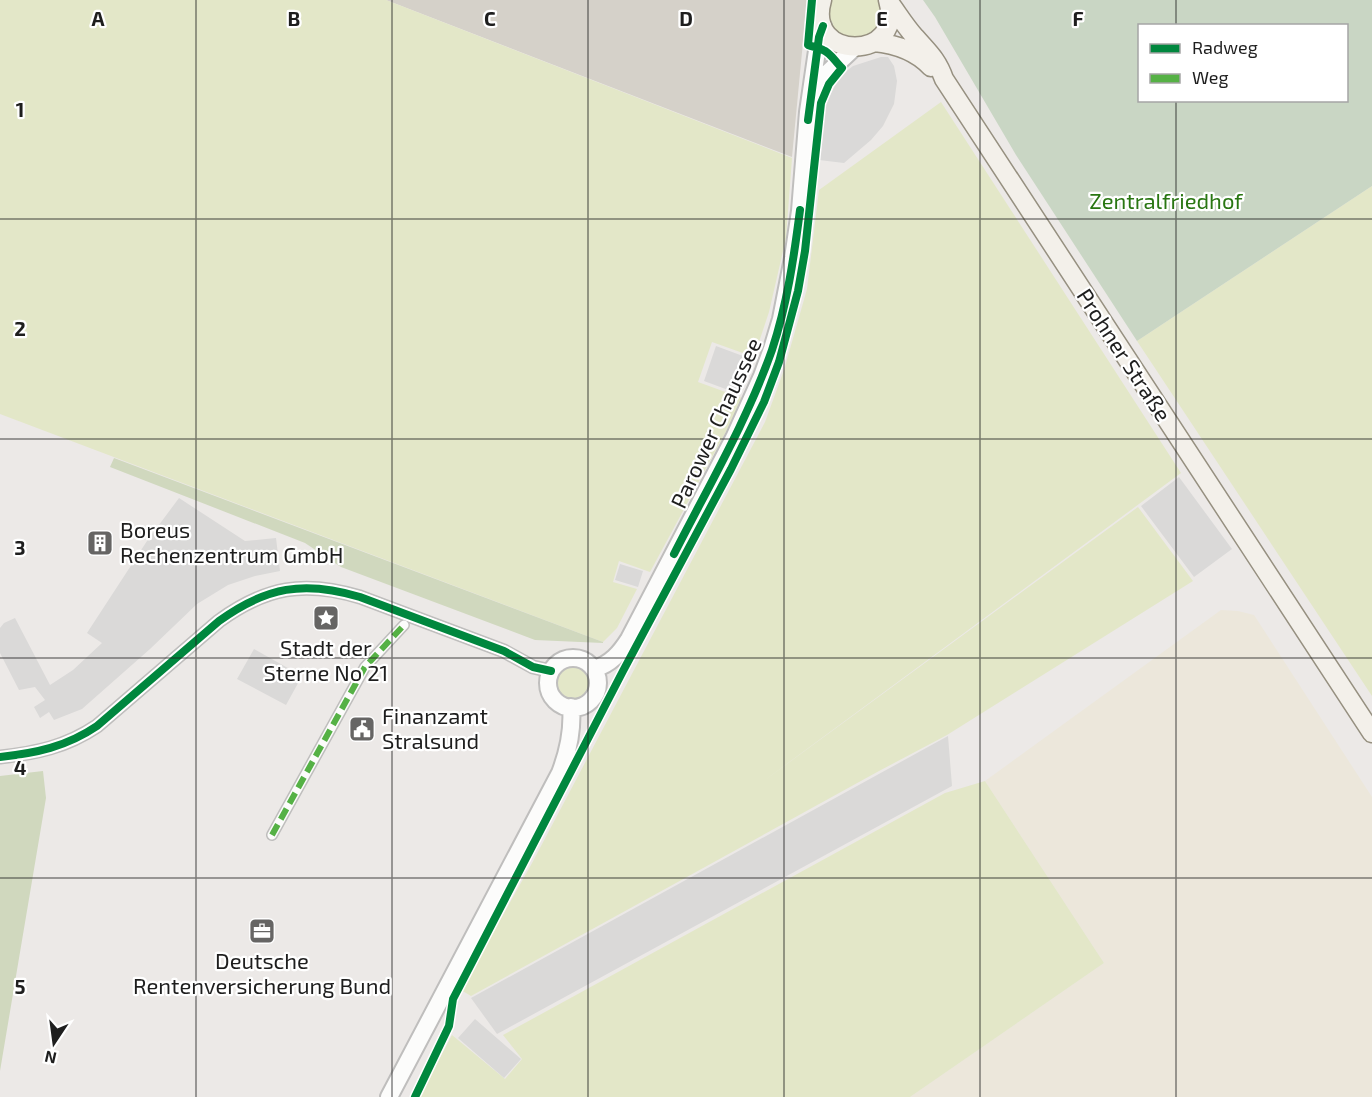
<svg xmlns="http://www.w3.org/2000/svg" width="1372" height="1097" viewBox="0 0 1372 1097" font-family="'Exo 2',sans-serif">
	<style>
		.religious { fill: #dad9d8 }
		.construction { fill: #d5d1c9 }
		.farmland { fill: #ece7db }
		.grass { fill: #e3e7c8 }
		.forest { fill: #d0d8be }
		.cemetery { fill: #c9d6c4; fill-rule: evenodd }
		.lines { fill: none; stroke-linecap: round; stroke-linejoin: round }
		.pedestrian-casing { stroke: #bfbebd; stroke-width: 12 }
		.minor-casing { stroke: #bfbebd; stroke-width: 15 }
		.tertiary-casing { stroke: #bfbebd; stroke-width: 20 }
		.secondary-casing { stroke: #969080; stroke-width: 21 }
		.pedestrian { stroke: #fcfcfb; stroke-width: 9 }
		.minor { stroke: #fcfcfb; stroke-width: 12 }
		.tertiary { stroke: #fcfcfb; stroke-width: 16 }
		.secondary { stroke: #f3f0ea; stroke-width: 18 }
		.quiet { stroke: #55b145; stroke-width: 6; stroke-dasharray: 12 6; stroke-linecap: butt }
		.cycleway-casing { stroke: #fff; stroke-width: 11 }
		.cycleway { stroke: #00873e; stroke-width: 8 }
		.grid { fill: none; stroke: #1e1e1e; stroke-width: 1.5; stroke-opacity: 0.55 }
		.labels { text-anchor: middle; stroke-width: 4.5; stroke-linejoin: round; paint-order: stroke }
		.park-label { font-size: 22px; fill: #297612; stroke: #fff }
		.street-label { font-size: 22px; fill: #1e1e1e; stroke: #fff }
		.poi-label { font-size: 22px; fill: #1e1e1e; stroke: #fff; text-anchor: start }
		.grid-label { font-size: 20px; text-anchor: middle; font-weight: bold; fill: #1e1e1e; stroke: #fff; stroke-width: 4.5; stroke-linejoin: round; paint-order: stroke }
	</style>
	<rect width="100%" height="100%" fill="#ece9e7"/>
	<!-- religious -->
	<path class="religious" d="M881,57h7l6,9 3,15 -3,23 -11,22 -12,14 -27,23 -25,-3 5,-54 13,-24 7,-9 9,-7z
		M716,346l35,13 -12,35 -35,-13z
		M1179,477l53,72 -38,28 -53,-71z
		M179,498l66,43 31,-3 4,33 -25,5 -27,9 -31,19 -47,45 -68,60 -28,11 -5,-8 -9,6 -6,-11 11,-7 -10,-13 -16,3 -19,-37v-25l4,-5 11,-5 35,67 23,-15 29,-27 -15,-10 60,-92z
		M620,564l23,7 -5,16 -23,-7z
		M254,649l48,27 -16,29 -49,-26z
		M948,736l4,50 -455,248 -26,-36z
		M475,1019l46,40 -17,19 -46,-40z"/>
	<!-- construction -->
	<path class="construction" d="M386,0h421l-15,157 -300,-116z"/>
	<!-- farmland -->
	<path class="farmland" d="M1221,610l17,1 16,4 118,182v300h-462l194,-134 -119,-182z"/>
	<!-- grass -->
	<path class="grass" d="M0,0h386l406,158 -6,80 -17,74 -15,45 -42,-15 -14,40 44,16 -6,15 -86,159 -31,-11 -6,21 24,7 -20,39 -14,14 -603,-228z
		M830,0h50c1,4 2,10 2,14 -1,26 -42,32 -52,9 -2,-6 0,-16 0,-23z
		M941,102l240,371 -431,318 388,-284 55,74 -246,154 -68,36 -408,225 -10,-6 70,-125 234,-443 19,-52 23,-81 12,-99z
		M1372,186v510l-235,-355z
		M557 683a16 16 0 1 1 32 0a16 16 0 1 1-32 0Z
		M985,781l119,182 -194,134h-491l33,-62 53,44 17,-20 -19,-24 442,-242z"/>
	<!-- forest -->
	<path class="forest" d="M114,458l489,184v1l-68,-3 -194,-73 -36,-24 -195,-76z
		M43,771l3,27 -46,273v-295z"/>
	<!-- cemetery -->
	<path class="cemetery" d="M923,0h449v186l-235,155 -121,-186 -81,-138zM1140,26h206v74h-206z"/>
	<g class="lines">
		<defs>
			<path id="pedestrian" d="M272,835l93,-168 39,-42"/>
			<path id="minor" d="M0,757c36,-4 66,-10 97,-31l122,-105c47,-34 85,-41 141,-24l144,54 29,16 18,4"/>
			<path id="tertiary" d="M814,90l9,-13 32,-30
				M548 683a25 25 0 1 1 50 0a25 25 0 1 1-50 0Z
				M594,669c17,-5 26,-16 35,-30l105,-201 28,-62 10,-27 9,-30 12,-61 7,-47 8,-99 11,-75 4,-11
				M389,1097l171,-324c8,-21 13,-43 11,-66"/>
			<path id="secondary" d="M822,0c-18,62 84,62 66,0
				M889,2c9,12 16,24 26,35 13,15 22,22 29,42l428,654
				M874,42c21,2 42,9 57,25"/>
		</defs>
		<!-- pedestrian casing -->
		<use href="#pedestrian" class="pedestrian-casing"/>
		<!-- minor casing -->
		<use href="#minor" class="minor-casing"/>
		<!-- tertiary casing -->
		<use href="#tertiary" class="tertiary-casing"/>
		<!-- secondary casing -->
		<use href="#secondary" class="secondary-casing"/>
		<!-- pedestrian -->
		<use href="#pedestrian" class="pedestrian"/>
		<!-- minor -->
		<use href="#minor" class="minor"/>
		<!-- tertiary -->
		<use href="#tertiary" class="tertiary"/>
		<!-- secondary -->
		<use href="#secondary" class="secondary"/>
		<!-- quiet -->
		<path class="quiet" d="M272,835l93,-168 39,-42"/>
		<defs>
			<path id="cycleway" d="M808,120l11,-83 4,-11
				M674,554c34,-67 73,-133 98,-204 15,-45 22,-93 28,-140
				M0,757c36,-4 66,-10 97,-31l122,-105c47,-34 85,-41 141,-24l144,54 29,16 18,4
				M415,1097l34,-71 4,-27 170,-328 108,-202 33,-67 15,-40 19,-71 7,-40 16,-148 8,-19 13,-16c-6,-5 -11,-15 -19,-18 -5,-3 -10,-3 -15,-5l4,-45"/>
		</defs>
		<!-- cycleway casing -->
		<use href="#cycleway" class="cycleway-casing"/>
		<!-- cycleway -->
		<use href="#cycleway" class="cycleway"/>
	</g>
	<!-- grid -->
	<path class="grid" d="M196,0v1097M392,0v1097M588,0v1097M784,0v1097M980,0v1097M1176,0v26M1176,100v997M0,219h1372M0,439h1372M0,658h1372M0,878h1372"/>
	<!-- icons -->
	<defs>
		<symbol id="building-square" viewBox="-11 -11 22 22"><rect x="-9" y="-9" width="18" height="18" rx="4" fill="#666564" stroke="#fff"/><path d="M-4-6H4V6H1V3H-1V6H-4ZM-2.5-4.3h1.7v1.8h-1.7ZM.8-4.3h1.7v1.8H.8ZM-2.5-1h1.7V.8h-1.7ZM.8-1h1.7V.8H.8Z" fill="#fff"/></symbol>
		<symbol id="sight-square" viewBox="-11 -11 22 22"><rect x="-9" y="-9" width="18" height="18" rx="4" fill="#666564" stroke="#fff"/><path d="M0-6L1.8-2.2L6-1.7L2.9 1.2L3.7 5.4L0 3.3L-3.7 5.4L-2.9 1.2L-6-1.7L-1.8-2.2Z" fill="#fff"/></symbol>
		<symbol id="civic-square" viewBox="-11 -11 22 22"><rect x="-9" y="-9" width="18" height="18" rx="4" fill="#666564" stroke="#fff"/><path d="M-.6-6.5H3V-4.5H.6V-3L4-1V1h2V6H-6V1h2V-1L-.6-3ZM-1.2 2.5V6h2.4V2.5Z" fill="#fff"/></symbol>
		<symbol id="office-square" viewBox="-11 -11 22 22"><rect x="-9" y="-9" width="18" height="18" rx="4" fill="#666564" stroke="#fff"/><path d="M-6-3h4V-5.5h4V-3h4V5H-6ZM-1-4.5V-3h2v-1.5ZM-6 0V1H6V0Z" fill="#fff"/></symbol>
	</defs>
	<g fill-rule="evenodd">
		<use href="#building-square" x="85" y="528" width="30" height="30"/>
		<use href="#sight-square" x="311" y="603" width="30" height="30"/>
		<use href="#civic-square" x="347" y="714" width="30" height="30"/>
		<use href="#office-square" x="247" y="916" width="30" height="30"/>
	</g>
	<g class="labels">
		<!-- park labels -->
		<g class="park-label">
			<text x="1166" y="209">Zentralfriedhof</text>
		</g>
		<!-- street labels -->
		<g class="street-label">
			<text transform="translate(1124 355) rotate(57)" y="8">Prohner Straße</text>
			<text transform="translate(716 423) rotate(-65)" y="8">Parower Chaussee</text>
		</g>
		<!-- poi labels -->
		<g class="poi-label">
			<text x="120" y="538">Boreus<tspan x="120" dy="25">Rechenzentrum GmbH</tspan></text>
			<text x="326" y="656" text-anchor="middle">Stadt der<tspan x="326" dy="25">Sterne No 21</tspan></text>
			<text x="382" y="724">Finanzamt<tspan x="382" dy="25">Stralsund</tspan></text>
			<text x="262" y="969" text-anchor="middle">Deutsche<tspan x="262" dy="25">Rentenversicherung Bund</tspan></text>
		</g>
	</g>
	<g class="grid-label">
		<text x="98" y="26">A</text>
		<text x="294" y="26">B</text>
		<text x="490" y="26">C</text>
		<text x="686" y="26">D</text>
		<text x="882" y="26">E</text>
		<text x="1078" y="26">F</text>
		<text x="20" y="117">1</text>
		<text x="20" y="336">2</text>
		<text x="20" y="555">3</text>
		<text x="20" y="775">4</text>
		<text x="20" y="994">5</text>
	</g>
	<!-- legend -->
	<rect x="1138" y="24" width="210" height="78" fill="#ffffff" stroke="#a5a5a5" stroke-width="1.5"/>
	<rect x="1150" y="44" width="30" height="9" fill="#00873e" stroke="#a5a5a5" stroke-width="1.5"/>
	<text x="1192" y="54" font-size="18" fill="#1e1e1e">Radweg</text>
	<rect x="1150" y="74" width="30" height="9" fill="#55b145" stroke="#a5a5a5" stroke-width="1.5"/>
	<text x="1192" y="84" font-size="18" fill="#1e1e1e">Weg</text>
	<!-- north arrow -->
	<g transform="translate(54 1043) rotate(193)" stroke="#ffffff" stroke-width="4.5" paint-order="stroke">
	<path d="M0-4.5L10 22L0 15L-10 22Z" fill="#1e1e1e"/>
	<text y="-9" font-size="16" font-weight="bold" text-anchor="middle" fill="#1e1e1e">N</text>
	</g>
</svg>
